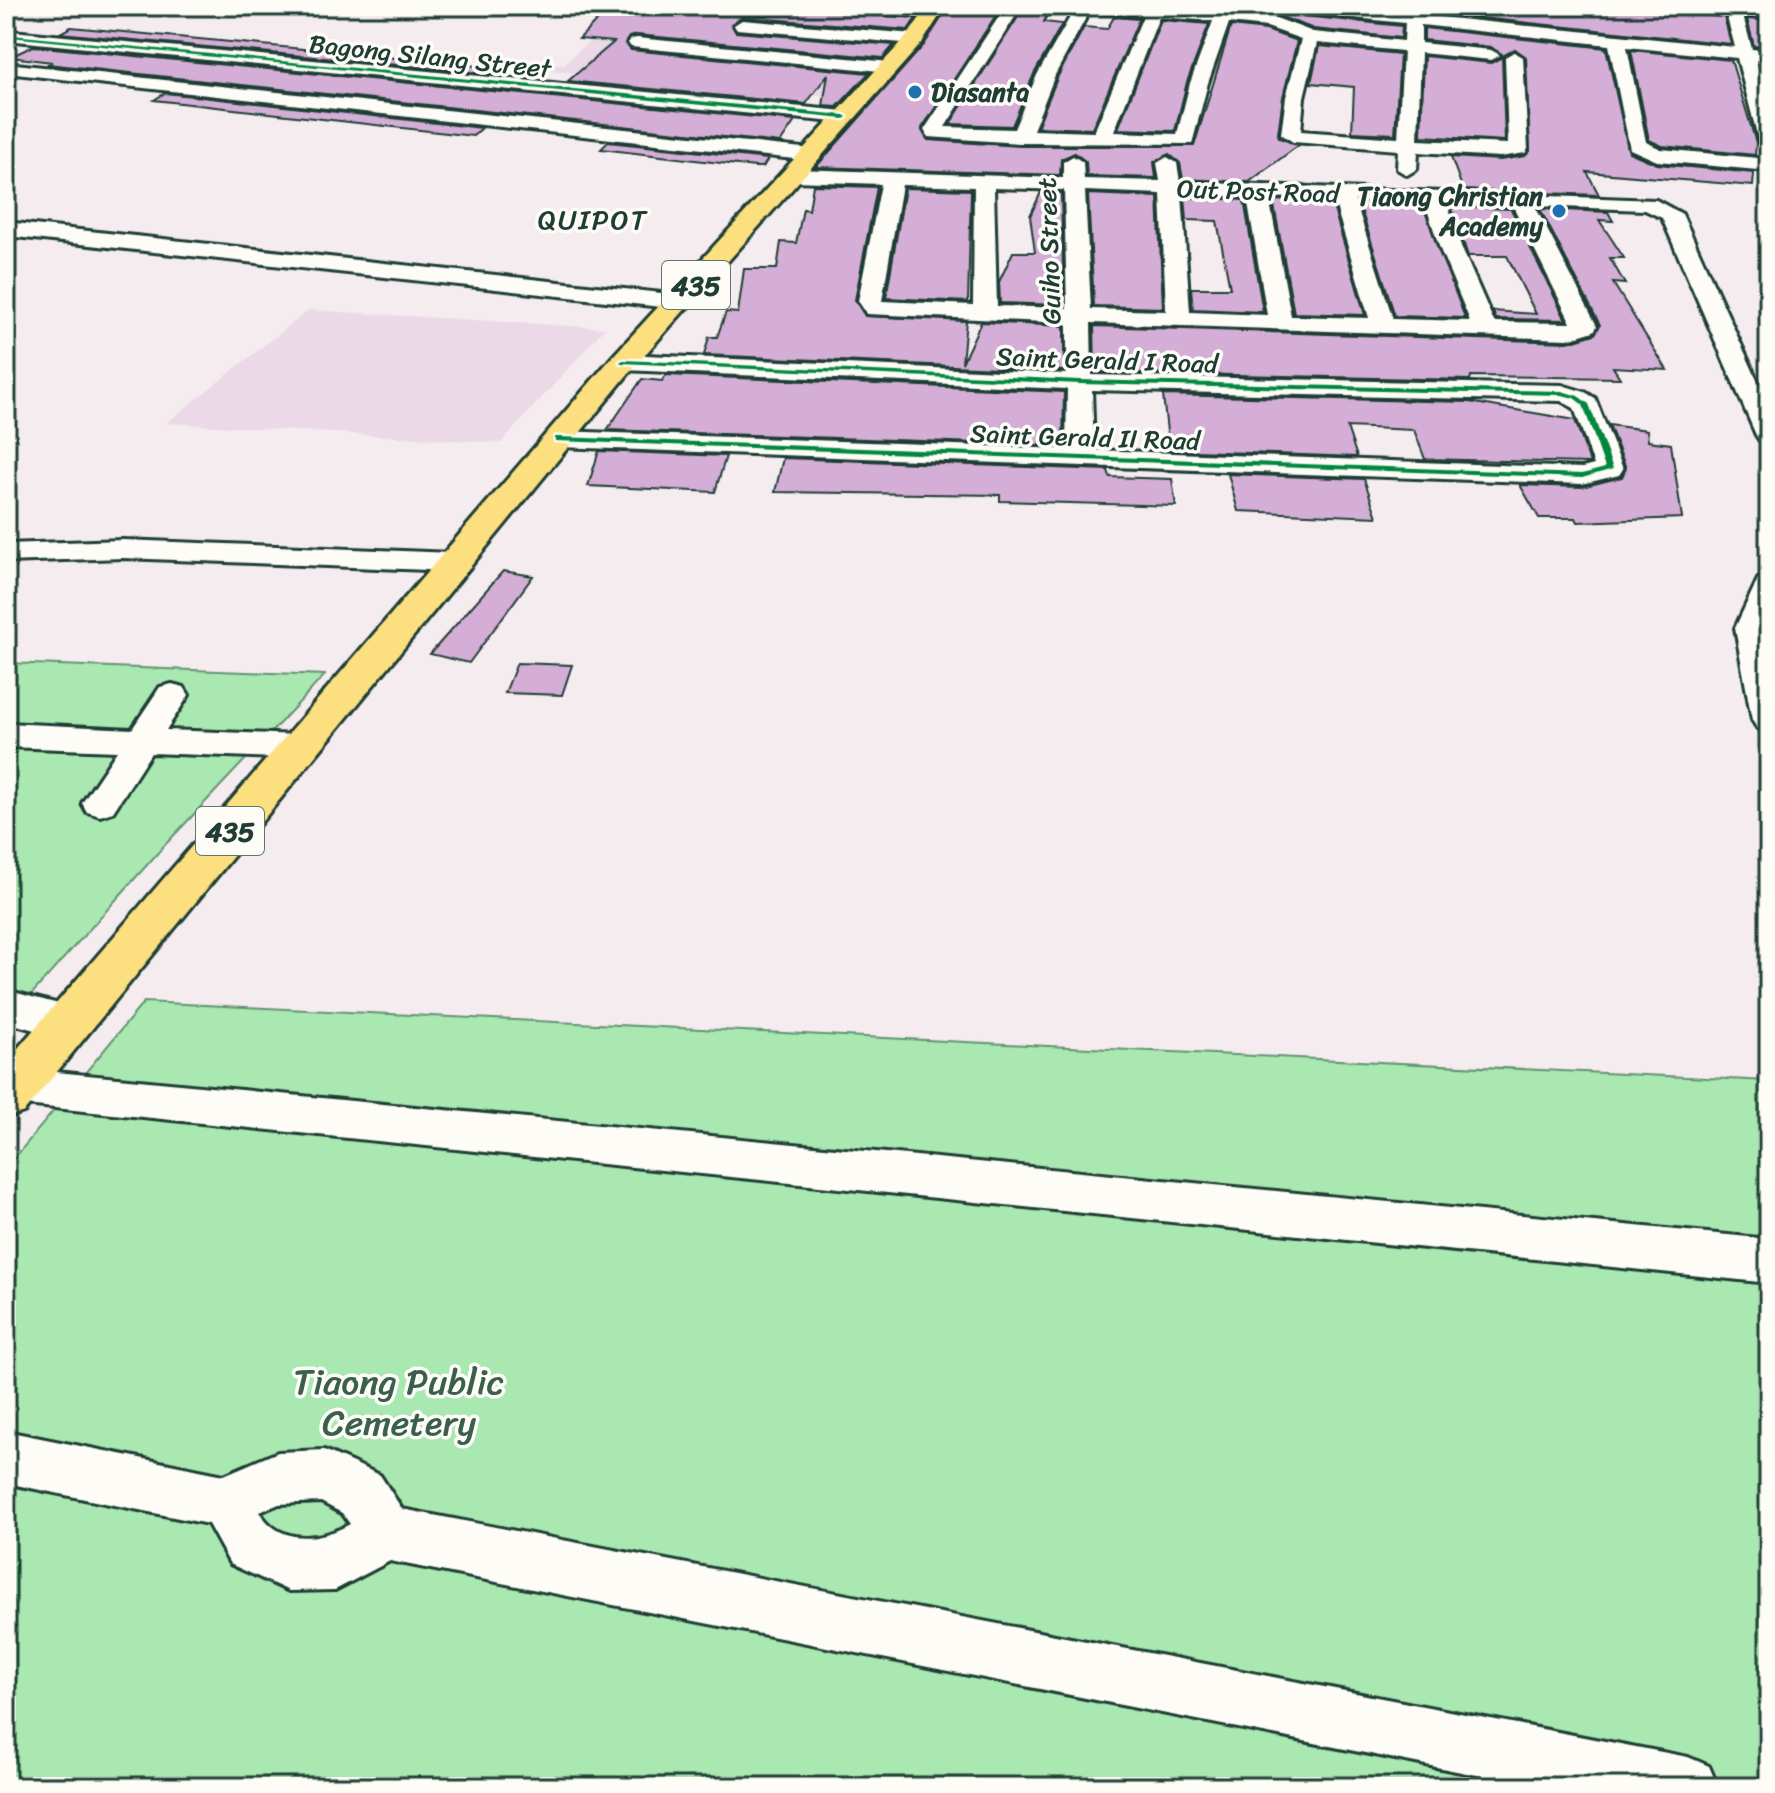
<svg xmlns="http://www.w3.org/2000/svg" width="1775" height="1793" viewBox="0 0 1775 1793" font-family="Sriracha,sans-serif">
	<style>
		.built { fill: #ebd9e8 }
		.green { fill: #a9e8b0; stroke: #649272; stroke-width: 2 }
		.building { fill: #d4aed6; stroke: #1f3d34; stroke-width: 2 }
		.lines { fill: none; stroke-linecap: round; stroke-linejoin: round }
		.minor-casing { stroke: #1f3d34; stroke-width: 6 }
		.major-casing { stroke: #1f3d34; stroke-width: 6 }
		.minor { fill: #fdfcf7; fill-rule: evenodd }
		.major { fill: #fce080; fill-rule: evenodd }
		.cycleway-casing { stroke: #fdfcf7; stroke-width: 5 }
		.cycleway { fill: #00873e; fill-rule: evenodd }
		.poi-dot { fill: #1f6fb2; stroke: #fdfcf7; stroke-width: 3 }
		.labels { text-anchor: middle; stroke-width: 7; stroke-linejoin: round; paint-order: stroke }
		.far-street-label { font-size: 26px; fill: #1f3d34; stroke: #fdfcf7 }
		.far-poi-label { font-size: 26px; font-weight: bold; fill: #1f3d34; stroke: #fdfcf7; text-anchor: start }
		.far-quarter-label { font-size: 28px; letter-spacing: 2px; fill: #1f3d34; stroke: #fdfcf7 }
		.shield { fill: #fdfcf7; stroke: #62766e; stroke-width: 2 }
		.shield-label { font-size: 28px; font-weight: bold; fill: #1f3d34 }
		.near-park-label { font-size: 36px; fill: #3b5f4d; stroke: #fdfcf7 }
	</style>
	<rect width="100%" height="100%" fill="#f5ecf0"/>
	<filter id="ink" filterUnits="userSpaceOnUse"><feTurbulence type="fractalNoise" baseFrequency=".0125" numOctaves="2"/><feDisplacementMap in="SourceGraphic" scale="16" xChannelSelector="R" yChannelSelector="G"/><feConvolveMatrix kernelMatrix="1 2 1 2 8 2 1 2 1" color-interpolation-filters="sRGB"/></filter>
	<g filter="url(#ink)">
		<!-- built -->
		<path class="built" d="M590,40l284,27 -30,31 -302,-28 10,-7 12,1z
			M309,310l296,18 -104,115 -335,-20z"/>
		<!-- green -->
		<path class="green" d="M6,663l319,12 -162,172 -157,176z
			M144,1002l1625,79v706h-1731l-32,-9v-610z"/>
		<!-- building -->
		<path class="building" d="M611,6h239l11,8 55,4 -8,12 -166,-13 -11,7 5,8 158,13 -11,13 -246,-23 -8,2 -4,6 6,7 238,23 -32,34 -14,-1 5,-32 -22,30 -238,-23 46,-39 -35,-3z
			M949,6h53l-80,122 6,12 92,6h174l37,-120 35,4 31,11 -14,56 -5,37 1,4 20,7 -50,37 -66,-3 -3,-16 -11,-9 -15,8 2,16 -69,-2 -1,-14 -11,-9 -14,6 -1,16 -244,-8 108,-122z
			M1025,6h26l-7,16 18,2 -28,50 -22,52 -62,-2z
			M1195,6h78l11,8 118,12 -1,12 -87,-9 -38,-14z
			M1366,6h292l24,3 9,5 33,3 7,27z
			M1114,17l25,2 -47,110 -55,-2 21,-51 26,-49 23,2z
			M1747,19l22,2v27l-15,-2z
			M1161,20l48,4 -22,58 -12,49 -57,-2z
			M71,27l181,17 246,24 -7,6 -431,-41z
			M1424,28l182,20 23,104 28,12 97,9 -1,13 -166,-14 12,23 -136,-5 -12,-33 49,3 25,-4 5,-5 -4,-94 -11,-8 -12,7 -12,-9 -67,-7z
			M33,46l762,75 -15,22 -733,-79 5,-2 -42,-5z
			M1319,46l81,8 -5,80 -43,-2 2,-45 -43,-4z
			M1631,50l100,10 25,83 -1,12 -93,-9 -13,-6z
			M1424,56l67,7 11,-6 3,84 -84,-5z
			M165,93l317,35 -9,8 -319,-36z
			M608,142l160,17 -5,8h-8l-154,-18z
			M813,185l64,2 -22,113 10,16 101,5 -4,42 19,-41 83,4v45l-360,-16 5,-18h8l9,-25 12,1 6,-44h33l4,-27 15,1 7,-34 6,1z
			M905,188l66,2 -3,112 -82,-4z
			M1041,192l20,1 3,112 -64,-2 -1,-21 14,-30h22l-5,-36z
			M1088,194l70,3 5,111 -69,-2z
			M1185,197l59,3 19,112 -70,-3 -2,-21h39l-13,-67 -30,-1z
			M1273,200l59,3 33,112 -71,-2z
			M1359,203l64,3 42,112 -70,-2z
			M1451,206l60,3 55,111 -70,-1 -3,-8 43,3 -29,-58h-39z
			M1540,209l68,3 5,9 -14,-1 25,38h-14l15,26 -12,-1 54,87 -54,-3 7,11 -149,-2 -1,4 -375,-8 -1,-46 474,16 27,-8 5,-9z
			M666,375l398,17 -1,54 -456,-16 35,-51 20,2z
			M1163,395l306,7 106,18 15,43 -165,-4 -11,-29 -67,-3 10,30 -188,-7z
			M1609,425l38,5 1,11 23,3 11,74 -104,4 -2,-4h-37l-19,-33 62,2 40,-10 4,-9z
			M599,451l127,5 -11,36 -127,-6z
			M783,458l325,12 2,7 62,2 4,27 -176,-5v-6l-225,-3z
			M1228,474l136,5 13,38 -139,-6z
			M503,571l30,5 -64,87 -39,-9z
			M517,663l55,2 -10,30 -57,-2z"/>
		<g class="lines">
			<defs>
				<path id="minor" d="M853,6l87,2 2,4 -8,5 -73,-6z
					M1006,6h16l-77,121 69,2 23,-54 37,-65 -4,-4h93l86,8 27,4 37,14 91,9 1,-18 -121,-12 -8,-5h56l403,41 -9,-33 -35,-3 -8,-5 86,2v10l-26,-2 9,33 17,2v10l-13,-1 13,47v41l-10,-6 -22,-84 -110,-11 19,95 15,7 108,10v12l-112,-10 -27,-12 -21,-104 -188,-20v18l70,7 9,5 -9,5 -70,-7 -3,87 90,4 -3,-87 9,-5 9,5 5,92 -3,4 -25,4 -82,-5 -1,17 -10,6 -10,-6 1,-19 -105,-8 -12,-8 5,-37 15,-58 -34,-12 -38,-4 -21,60 -16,61 -172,-1 -92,-6 -4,-7zM1089,12l54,4 -49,116 -61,-2 22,-55zM1159,17l54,4 -23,62 -13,51 -63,-2zM1317,43l86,8 -5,87 -97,-7 3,-34z
					M742,20l173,14 9,5 -9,5 -179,-15 -2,-4z
					M12,31l832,80 10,6 -10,6 -838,-83v-8z
					M637,38l253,24 9,5 -9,5 -259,-25 -3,-4 3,-4z
					M6,63l806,86 10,6 -10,6 -806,-88z
					M1073,156l10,6 1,17 76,2 -3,-18 10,-6 10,6 3,19 476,18 26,14 87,192v37l-9,-2 -4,-6 -94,-217 -17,-8 -110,-4 62,120 -3,5 -26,8 -477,-16 1,52 470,10 23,7 10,6 28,71 -4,6 -37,9 -1024,-37 -10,-2 -3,-6 3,-6 10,-2 508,18 1,-60 -444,-19 -9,-3 -4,-5 4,-5 9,-3 444,20v-51l-200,-9 -9,-13 23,-117 -87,-3 -10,-6 10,-6 269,9v-16zM902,185l72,2 -1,118 -91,-4zM994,188l70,2 3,118 -70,-2zM1085,191l76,3 5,117 -75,-2zM1182,194l65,3 20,118 -77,-3zM1269,197l65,3 35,118 -78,-2zM1355,200l70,3 15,46 30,72 -77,-2zM1447,203l66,3 58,117 -77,-1 -32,-73zM1092,390l469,11 13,7 20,57 -12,3 -488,-18z
					M6,222l674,73 8,2 4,5 -4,5 -8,2 -674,-73z
					M123,540l330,13 11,3 4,6 -4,6 -11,3 -330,-13 -117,4v-18z
					M1769,577v154l-12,-3 -5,-8 -17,-92 23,-49z
					M172,684l12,3 5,8 -23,35 135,5 12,4 5,8 -5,8 -12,4 -150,-6 -38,59 -13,4 -13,-4 -5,-9 35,-52 -111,-4v-24l126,6 28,-42z
					M6,990l79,21 6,12 -6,12 -15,5 -64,-18z
					M15,1068l1754,171v44l-1754,-179 -9,-3v-30z
					M6,1431l218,44 54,-23 46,-2 56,25 22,34 1286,248 21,9 9,21h-181l-1147,-226 -55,29 -46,1 -59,-27 -22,-40 -202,-41zM321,1502l21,11 8,11c-30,17 -71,21 -90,-12l19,-8z"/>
				<path id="major" d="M928,6h18l-24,37 -289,325 -609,744 -18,6v-56l607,-706 295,-321z"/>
			</defs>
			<!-- minor casing -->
			<use href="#minor" class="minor-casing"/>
			<!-- major casing -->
			<use href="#major" class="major-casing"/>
			<!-- minor -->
			<use href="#minor" class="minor"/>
			<!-- major -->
			<use href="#major" class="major"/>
			<defs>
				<path id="cycleway" d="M12,35l832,80 3,2 -3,2 -834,-82z
					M623,360l457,20 482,11 16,5 11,8 24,65 -31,9 -1027,-37v-4h3l1024,37 23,-6 -22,-63 -9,-7 -12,-3 -482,-11 -459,-21 -1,-1z"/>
			</defs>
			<!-- cycleway casing -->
			<use href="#cycleway" class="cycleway-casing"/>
			<!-- cycleway -->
			<use href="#cycleway" class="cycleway"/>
		</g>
	</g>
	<!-- markers -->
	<g class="poi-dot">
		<circle cx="915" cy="92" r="8"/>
		<circle cx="1559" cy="211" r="8"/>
	</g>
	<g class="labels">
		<!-- far-street labels -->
		<g class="far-street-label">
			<text transform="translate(430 56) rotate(6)" y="9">Bagong Silang Street</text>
			<text transform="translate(1258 191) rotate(2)" y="9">Out Post Road</text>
			<text transform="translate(1049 251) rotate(-92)" y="9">Guiho Street</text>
			<text transform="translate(1107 360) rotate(2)" y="9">Saint Gerald I Road</text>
			<text transform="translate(1085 437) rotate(2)" y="9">Saint Gerald II Road</text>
		</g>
		<!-- far-poi labels -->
		<g class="far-poi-label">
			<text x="931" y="101">Diasanta</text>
			<text x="1543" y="205" text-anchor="end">Tiaong Christian<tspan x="1543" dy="30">Academy</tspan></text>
		</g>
		<!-- far-quarter labels -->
		<g class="far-quarter-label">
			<text x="593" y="229">QUIPOT</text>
		</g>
		<!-- shield labels -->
		<g class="shield">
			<rect x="662" y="261" width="68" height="48" rx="6"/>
			<rect x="196" y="807" width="68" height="48" rx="6"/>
		</g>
		<g class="shield-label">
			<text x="696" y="295">435</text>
			<text x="230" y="841">435</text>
		</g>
		<!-- near-park labels -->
		<g class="near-park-label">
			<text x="399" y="1394">Tiaong Public<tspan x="399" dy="41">Cemetery</tspan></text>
		</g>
	</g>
	<!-- margin -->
	<rect width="1775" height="1793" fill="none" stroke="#fdfcf7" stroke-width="32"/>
	<rect x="16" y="16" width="1743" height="1761" fill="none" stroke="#1f3d34" stroke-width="3" filter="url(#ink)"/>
</svg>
